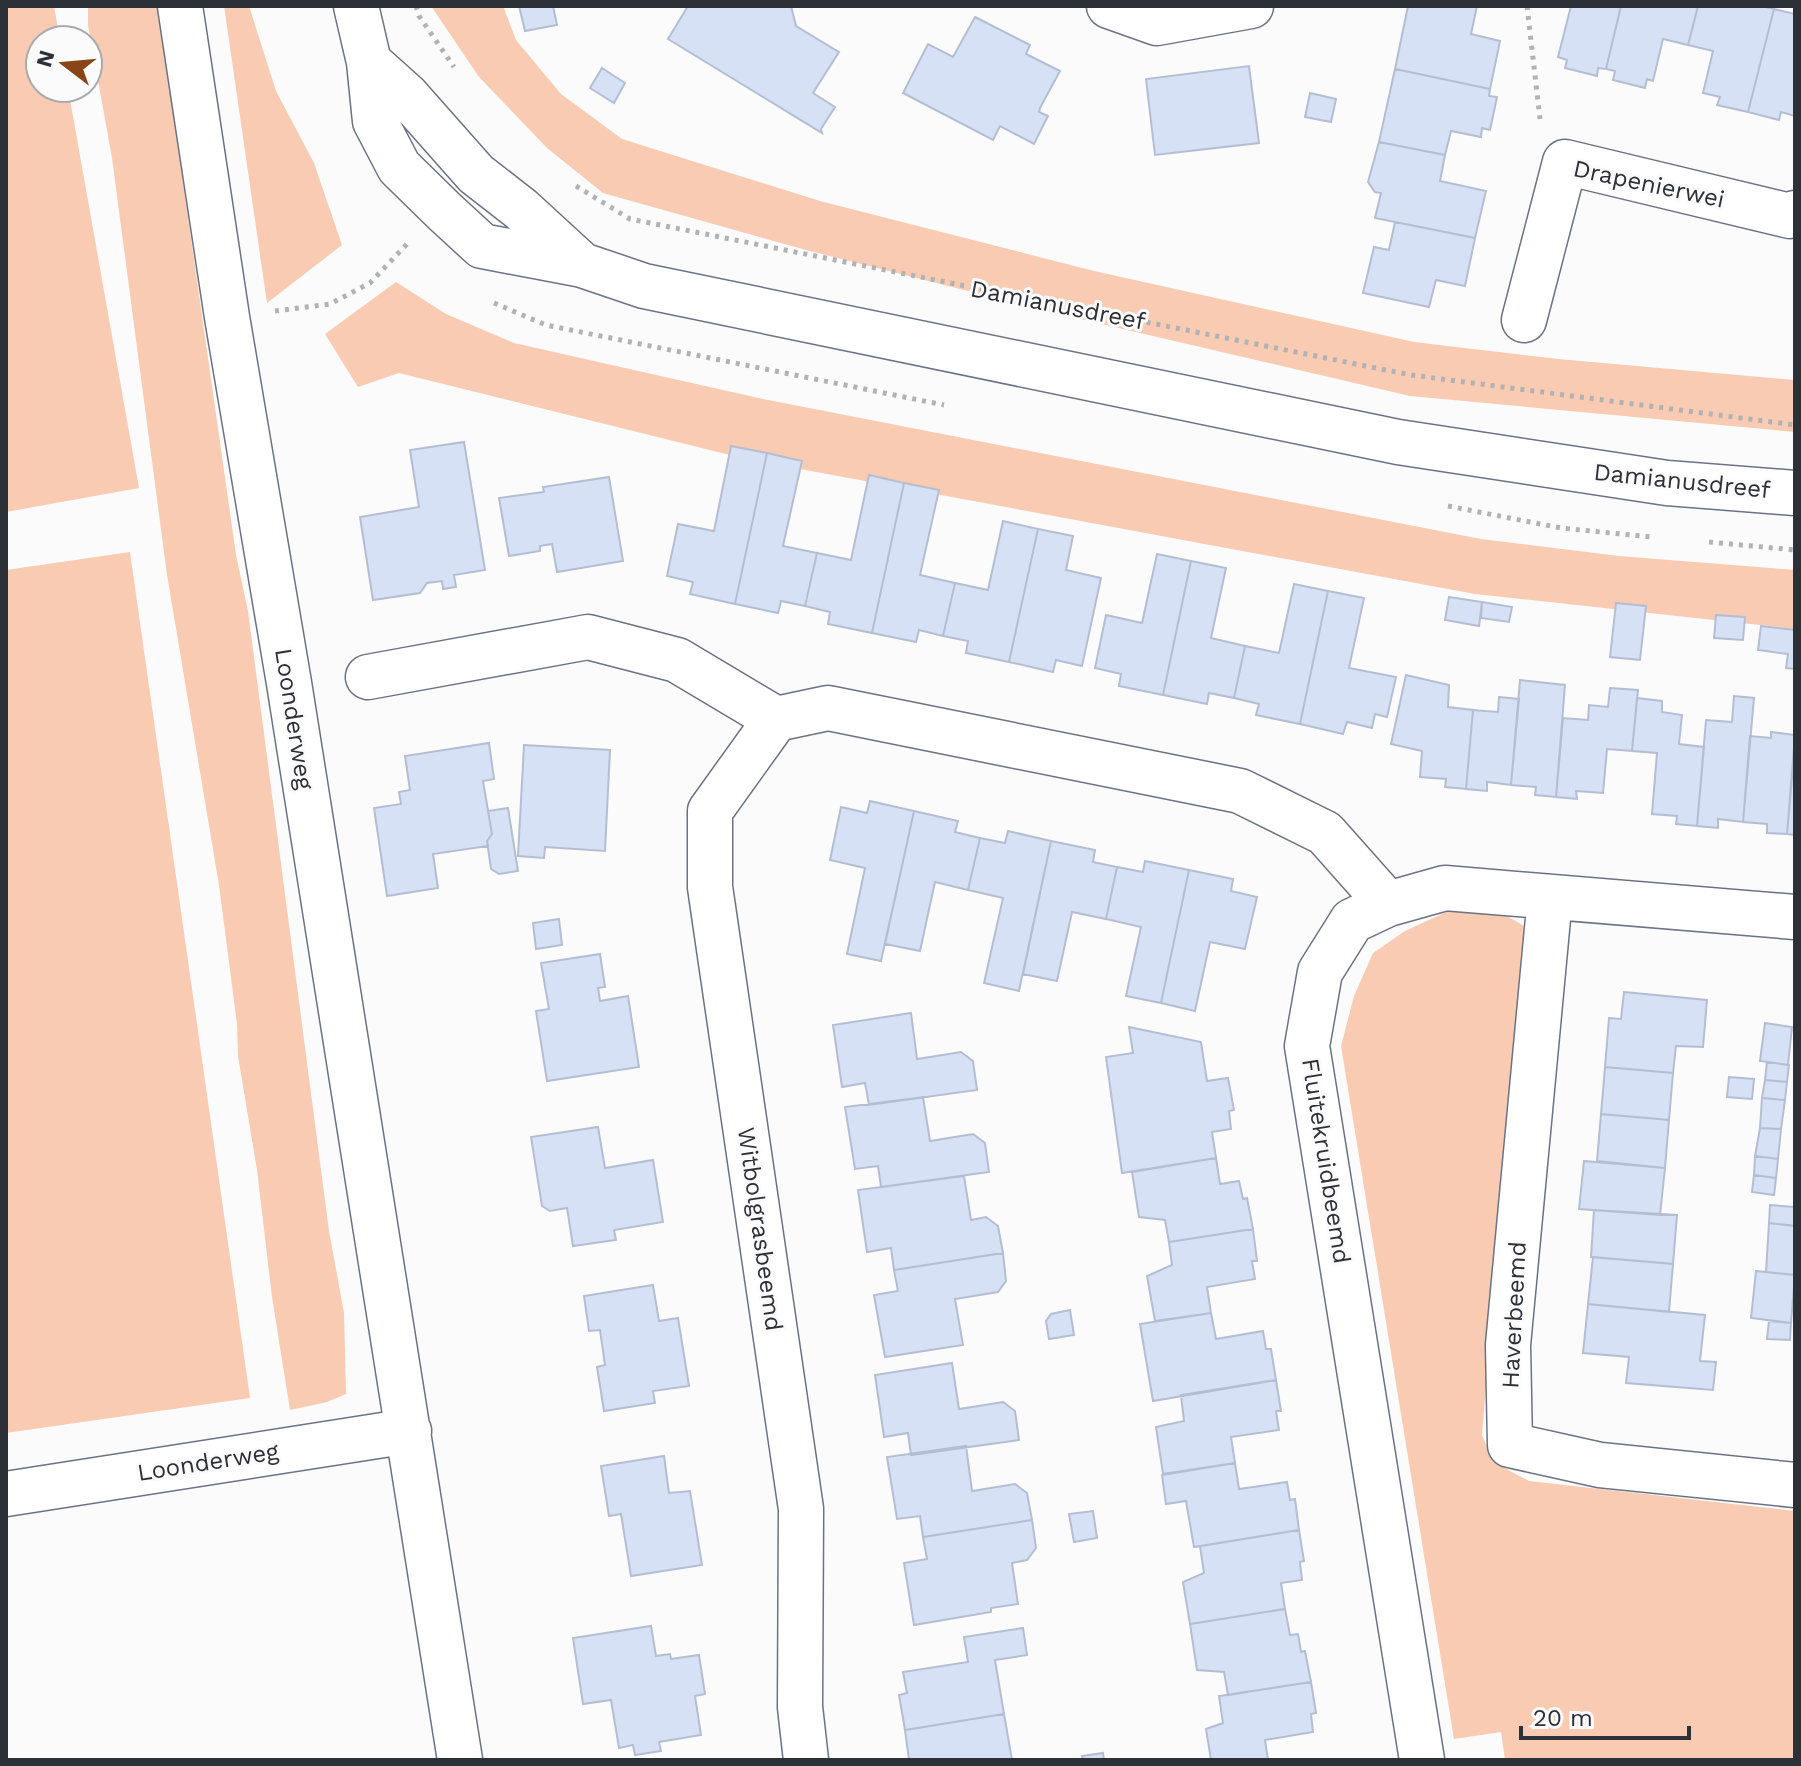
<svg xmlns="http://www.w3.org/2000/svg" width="1801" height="1766" viewBox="0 0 1801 1766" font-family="'Work Sans',sans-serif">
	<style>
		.green { fill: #f9cbb2 }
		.building { fill: #d7e1f5; stroke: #b4bed2; stroke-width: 2 }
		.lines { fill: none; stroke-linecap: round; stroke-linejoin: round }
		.minor-casing { stroke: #6a7385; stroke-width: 47 }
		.tertiary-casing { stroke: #6a7385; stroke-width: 47 }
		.path { stroke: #b0b2b4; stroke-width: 5; stroke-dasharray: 4 6; stroke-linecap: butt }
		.minor { stroke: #fff; stroke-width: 44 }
		.tertiary { stroke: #fff; stroke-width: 44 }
		.labels { text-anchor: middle; stroke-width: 6; stroke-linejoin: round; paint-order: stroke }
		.street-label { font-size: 24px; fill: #2c3037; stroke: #fbfbfb }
	</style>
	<rect width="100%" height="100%" fill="#fbfbfb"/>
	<!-- green -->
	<path class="green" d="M6,6h48l6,34h-20v48h28l71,400 -133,24z
		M88,6h70l78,549 12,56 81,620 15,82 2,81 -19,8 -37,8 -18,-113 -15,-127 -19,-114 -1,-32 -18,-139 -52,-310 -55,-417 -24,-133z
		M224,6h25l27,85 38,72 28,82 -75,58z
		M431,6h72l13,34 45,54 61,45 198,62 274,70 320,71 144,17 237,21v52l-385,-36 -360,-84 -244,-62 -203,-57 -56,-45 -68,-71z
		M396,282l50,32 68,29 249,56 718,140 138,17 176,14v59l-320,-35 -729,-135 -347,-86 -41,14 -33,-53z
		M130,552l120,846 -244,35v-863z
		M1497,910l27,16 -42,509 11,27 36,19 266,30v249h-290l-4,-28 -47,7 -113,-693 13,-50 19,-43 32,-22 41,-19z"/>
	<!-- building -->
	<path class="building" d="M519,6h34l4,19 -32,6z
		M688,6h103l5,20 43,26 -26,41 22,14 -14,22 1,4 -154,-94z
		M1408,6h69l-6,28 29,7 -10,48 -95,-20z
		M1571,6h50l-15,63 -8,-1 -1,8 -32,-8 2,-8 -9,-3z
		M1621,6h77l-10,39 -25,-6 -10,42 -6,-2 -2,9 -32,-8 2,-9 -9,-2z
		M1698,6h64l12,3 -26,103 -31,-7 3,-8 -17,-4 10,-42 -25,-6z
		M1774,9l21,5v102l-14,-4 -2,8 -31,-8z
		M975,17l55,28 -4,9 34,17 -20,37 -1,4 9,4 -14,28 -34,-18 -7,14 -90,-47 25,-49 25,13z
		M1249,66l10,77 -104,12 -9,-76z
		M602,68l23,15 -11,20 -24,-15z
		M1395,69l95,20 -1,7 8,1 -7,33 -8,-2 -1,9 -30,-6 -6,24 -66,-13z
		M1310,93l26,6 -5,23 -26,-5z
		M1379,142l66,13 -5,26 46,10 -11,47 -100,-20 6,-25 -6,-1 -7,-10z
		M1395,222l80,16 -10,48 -29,-6 -7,27 -66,-14 11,-46 15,3z
		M464,442l21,128 -31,5 2,12 -13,2 -1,-8 -15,2 -7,10 -47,7 -13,-83 59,-10 -9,-57z
		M731,446l36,7 -32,151 -45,-10 3,-12 -26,-6 11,-52 36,7z
		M767,453l35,8 -19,85 34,7 -12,53 -24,-5 -3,12 -43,-9z
		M869,475l35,8 -32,150 -44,-9 2,-12 -25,-6 12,-53 34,7z
		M609,477l14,84 -66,11 -5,-28 -12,2v5l-31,5 -10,-58 45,-6 -1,-5z
		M904,483l35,7 -19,85 35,8 -12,53 -24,-6 -3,12 -44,-9z
		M1003,521l35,8 -29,133 -43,-9 2,-12 -25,-5 12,-53 33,7z
		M1038,529l35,7 -7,34 35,8 -19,88 -26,-6 -3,12 -44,-10z
		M1157,554l34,7 -28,134 -44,-9 2,-12 -26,-6 11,-53 36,8z
		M1191,561l35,7 -15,70 34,8 -11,52 -25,-5 -2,11 -44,-9z
		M1294,584l34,7 -28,133 -44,-9 3,-11 -25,-6 11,-52 34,7z
		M1328,591l36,7 -15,70 47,9 -9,40 -12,-3 -3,14 -25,-6 -4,12 -43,-10z
		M1449,597l33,5 -3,24 -34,-6z
		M1482,602l30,5 -3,15 -28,-4z
		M1616,603l30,3 -6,54 -30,-3z
		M1716,615l29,2 -2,23 -29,-2z
		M1761,626l34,4v39l-9,-1 2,-14 -30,-4z
		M1406,675l43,10 -1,22 25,3 -7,79 -21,-2 1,-8 -26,-2 2,-26 -31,-7z
		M1520,680l45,5 -9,112 -21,-2 1,-8 -25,-2z
		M1610,688l28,2 -6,61 -25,-2 -4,44 -27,-2 1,8 -21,-2 7,-79 25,2 1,-15 19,2z
		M1734,696l20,2 -11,124 -25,-3v9l-21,-2 9,-106 26,2z
		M1499,697l20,2 -8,86 -24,-3v9l-21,-2 7,-79 25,2z
		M1637,698l25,3v11l20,3 -3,29 25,3 -7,79 -21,-2 1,-8 -25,-2 5,-61 -25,-2z
		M1771,732l24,3 -8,99 -20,-1v-9l-24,-2 7,-86 21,2z
		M489,743l5,36 -11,2 9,53 -5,7 1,5 -55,8 5,34 -51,8 -13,-88 27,-4 -2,-12 11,-2 -5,-34z
		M524,745l86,5 -5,101 -60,-4 -1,11 -26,-2z
		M1794,755h1v80l-8,-1z
		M870,801l44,10 -33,150 -34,-7 18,-86 -35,-8 11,-53 26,6z
		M508,808l10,63 -19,3 -8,-5 -4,-28 5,-7 -4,-23z
		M914,811l44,10 -3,11 25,6 -12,52 -33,-8 -15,69 -35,-7z
		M1008,831l43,10 -32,150 -35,-8 19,-85 -35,-8 12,-52 25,5z
		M1051,841l44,9 -2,12 24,5 -11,52 -34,-7 -15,69 -34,-7z
		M1145,861l44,9 -28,133 -35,-7 15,-69 -35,-8 11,-52 26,5z
		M1189,870l44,9 -2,12 26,6 -12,52 -35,-7 -15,69 -34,-8z
		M559,919l3,26 -26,4 -3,-26z
		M600,954l5,33 -7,1 2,13 28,-5 11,71 -92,14 -11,-70 13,-2 -8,-46z
		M1624,992l83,8 -4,47 -27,-1 -3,27 -68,-6 4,-49 12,1z
		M911,1013l6,46 44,-7 12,9 4,29 -108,15 -4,-22 -23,4 -9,-62z
		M1765,1023l27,4 -4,38 -28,-4z
		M1129,1027l72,15 6,39 21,-3 6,32 -5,1 2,18 -19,3 4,26 -94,15 -16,-116 27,-4z
		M1767,1062l22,3 -2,17 -22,-2z
		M1605,1067l68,6 -4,47 -68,-6z
		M1729,1077l25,2 -2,20 -25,-2z
		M1765,1080l22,2 -2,18 -23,-2z
		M923,1097l7,44 43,-7 12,9 4,29 -108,15 -3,-21 -23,3 -10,-62z
		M1762,1098l23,2 -4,29 -21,-1z
		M1601,1114l68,6 -4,48 -68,-7z
		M598,1127l7,41 48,-8 10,62 -49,8 2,10 -43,6 -6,-38 -17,3 -8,-5 -11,-69z
		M1760,1128l21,1 -3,30 -23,-3z
		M1755,1156l23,3 -2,19 -22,-3z
		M1216,1158l4,26 19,-3 4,18 4,-1 6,31 -84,13 -4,-22 -26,-3 -7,-45z
		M1584,1161l81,7 -5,47 -81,-6z
		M1754,1175l22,3 -2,17 -22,-3z
		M964,1176l7,44 15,-3 12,9 5,27 -109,17 -3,-22 -24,4 -9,-62z
		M1770,1205l25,2v19l-26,-3z
		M1594,1210l83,5 -4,49 -82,-7z
		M1769,1223l26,3v49l-29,-3z
		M1253,1229l4,32h-5l3,18 -48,8 4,26 -56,8 -8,-45 25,-11 -3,-23z
		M1003,1253l3,28 -8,11 -43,7 8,46 -78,12 -11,-62 24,-4 -4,-21z
		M1593,1257l80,7 -4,48 -81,-8z
		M1756,1271l39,4 -4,48 -40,-5z
		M653,1285l6,36 19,-3 11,68 -36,5 2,12 -51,8 -7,-44 8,-2 -5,-35 -11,1 -5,-35z
		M1588,1304l117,11 -5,46 16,1 -3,28 -87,-7 3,-26 -46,-4z
		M1070,1310l4,25 -25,4 -3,-18 5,-7z
		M1211,1313l5,26 47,-8 3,18h5l5,31 -123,21 -13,-77z
		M1769,1321l22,2 -1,17 -23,-1z
		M952,1363l7,46 44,-7 12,9 4,29 -108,15 -3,-22 -24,4 -9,-62z
		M1276,1380l5,31h-5l3,19 -48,7 4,26 -72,11 -7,-47 28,-6 -3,-26z
		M966,1446l6,45 43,-7 12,9 5,27 -109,17 -3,-21 -23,3 -10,-62z
		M664,1456l5,37 21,-2 12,74 -71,11 -10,-62 -12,2 -8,-50z
		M1235,1463l4,26 48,-7 3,18 5,-1 4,31 -105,17 -8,-46 -20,3 -4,-29z
		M1093,1511l4,27 -23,4 -5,-28z
		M1032,1520l4,28 -9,12 -15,3 6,41 -27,4v4l-77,13 -10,-62 23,-4 -4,-22z
		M1299,1530l5,31 -4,1 2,18 -21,3 4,26 -95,15 -7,-42 21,-9 -4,-27z
		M1285,1609l5,26 8,-1 3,18 4,-1 6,31 -83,13 -4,-23 -27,-2 -7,-46z
		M651,1626l5,30 14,-2 1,5 28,-4 6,39 -10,2 6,39 -42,7 2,9 -26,4 -2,-10 -14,3 -8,-48 -28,4 -10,-66z
		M1023,1628l4,27 -32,5 9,54 -99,16 -6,-35 8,-2 -4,-21 65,-10 -4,-25z
		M1311,1682l5,31 -5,1 2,18 -48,8 3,20h-57l-5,-31 17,-6 -4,-27z
		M1004,1714l8,46h-103l-4,-30z
		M1103,1753l1,7h-21l-1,-4z"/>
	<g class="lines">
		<defs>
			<path id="minor" d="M180,6l47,311 62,366 171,1077
				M1109,6l48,17 94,-17
				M1524,320l41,-158 225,54 5,-3
				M368,677l220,-40 89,23 99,59
				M1550,897l-42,448 2,100 90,20 195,20
				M6,1494l403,-63
				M806,1760l-6,-53 1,-198 -91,-622v-76l66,-92 52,-11 412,83 85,42 63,71
				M1422,1760l-115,-714 13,-74 32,-51 36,-17 57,-16 350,29"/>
			<path id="tertiary" d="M356,6l13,56 6,59 24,46 46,45 37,34 100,19 62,21 754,156 269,41 128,10
				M369,62l38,34 69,78 45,35 61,56"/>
		</defs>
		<!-- minor casing -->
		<use href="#minor" class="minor-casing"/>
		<!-- tertiary casing -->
		<use href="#tertiary" class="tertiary-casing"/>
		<!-- path -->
		<path class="path" d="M416,6l3,10 35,51
			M1527,6l13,113
			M576,186l54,33 781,156 384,50
			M494,303l52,22 398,80
			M275,311l55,-7 40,-21 37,-39
			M1448,506l113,22 90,9
			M1709,542l86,8"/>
		<!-- minor -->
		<use href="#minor" class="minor"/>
		<!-- tertiary -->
		<use href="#tertiary" class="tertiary"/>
	</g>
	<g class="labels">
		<!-- street labels -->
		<g class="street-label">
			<text transform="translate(1649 184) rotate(12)" y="8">Drapenierwei</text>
			<text transform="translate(1058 305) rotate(11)" y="8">Damianusdreef</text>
			<text transform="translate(1682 481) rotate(6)" y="8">Damianusdreef</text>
			<text transform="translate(294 719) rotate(81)" y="8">Loonderweg</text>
			<text transform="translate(1326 1161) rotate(81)" y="8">Fluitekruidbeemd</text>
			<text transform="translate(760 1229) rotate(82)" y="8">Witbolgrasbeemd</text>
			<text transform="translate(1514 1315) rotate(-87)" y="8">Haverbeemd</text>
			<text transform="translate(208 1462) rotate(-9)" y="8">Loonderweg</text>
		</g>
	</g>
	<!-- border -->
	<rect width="1801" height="1766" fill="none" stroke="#2c3037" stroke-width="16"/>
	<!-- north arrow -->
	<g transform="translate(64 64) rotate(286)"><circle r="38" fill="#fbfbfb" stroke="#a8aaad" stroke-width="2"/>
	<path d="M0-6L14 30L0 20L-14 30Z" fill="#894518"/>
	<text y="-12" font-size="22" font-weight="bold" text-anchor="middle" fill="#2c3037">N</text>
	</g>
	<!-- scale -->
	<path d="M1521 1726v12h168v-12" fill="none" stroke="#2c3037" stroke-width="4"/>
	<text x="1533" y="1726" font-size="24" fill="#2c3037" stroke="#fbfbfb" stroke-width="6" paint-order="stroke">20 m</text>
</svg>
